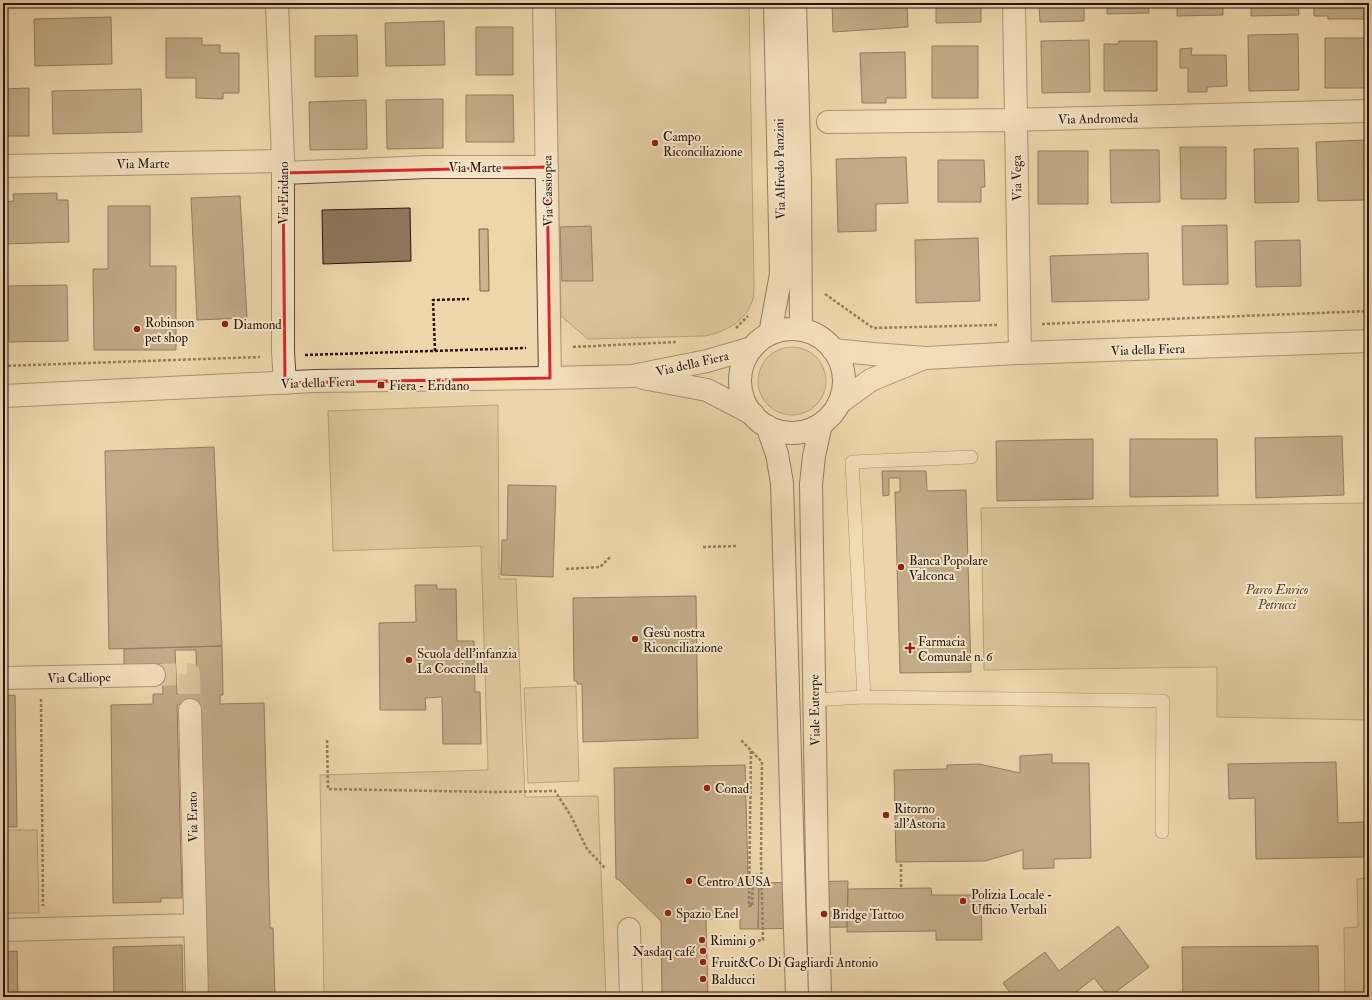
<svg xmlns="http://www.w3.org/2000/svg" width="1372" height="1000" viewBox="0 0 1372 1000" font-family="'IM FELL Double Pica',serif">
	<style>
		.green { fill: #cbb58f; stroke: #7a644d }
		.building { fill: #8e785e; stroke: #28130b; fill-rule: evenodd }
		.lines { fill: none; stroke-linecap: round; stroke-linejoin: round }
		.minor-tunnel { stroke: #c5af8a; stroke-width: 22; stroke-dasharray: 22 11; stroke-linecap: butt }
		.service-casing { stroke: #594433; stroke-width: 14 }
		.minor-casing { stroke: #594433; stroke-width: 24 }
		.tertiary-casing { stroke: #594433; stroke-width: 24 }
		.secondary-casing { stroke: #28130b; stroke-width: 24 }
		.path { stroke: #28130b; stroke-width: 2.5; stroke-dasharray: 3 2; stroke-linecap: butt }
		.service { stroke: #f3e4c8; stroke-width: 13 }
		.minor { stroke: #f3e4c8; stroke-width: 22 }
		.tertiary { stroke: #f3e4c8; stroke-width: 22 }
		.secondary { stroke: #f3e4c8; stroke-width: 22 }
		.marked { fill: none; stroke: #d62828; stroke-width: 3; stroke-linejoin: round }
		.poi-dot { fill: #8f2418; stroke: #f3e4c8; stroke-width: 1.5 }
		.labels { text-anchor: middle; stroke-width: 4; stroke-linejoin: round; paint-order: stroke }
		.street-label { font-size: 13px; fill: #28130b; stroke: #f3e4c8 }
		.poi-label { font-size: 13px; fill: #28130b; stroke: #f3e4c8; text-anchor: start }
		.park-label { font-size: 13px; font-style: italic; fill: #594433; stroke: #f3e4c8 }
	</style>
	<rect width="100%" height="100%" fill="#ecd6aa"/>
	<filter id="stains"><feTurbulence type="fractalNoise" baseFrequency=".005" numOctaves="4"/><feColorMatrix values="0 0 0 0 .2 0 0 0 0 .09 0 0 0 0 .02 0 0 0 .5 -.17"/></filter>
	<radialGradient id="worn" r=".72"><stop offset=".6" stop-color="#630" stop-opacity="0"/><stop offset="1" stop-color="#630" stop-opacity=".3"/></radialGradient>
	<!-- green -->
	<path class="green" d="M555,3h194l5,280c0,5 0,11 -1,16 -6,22 -28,33 -48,37l-117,3 -27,-23z
		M479,229h9l1,62h-9z
		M758 381a34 34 0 1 1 68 0a34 34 0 1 1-68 0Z
		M498,405l1,174h17l9,218 73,-1 8,201h-282l-4,-222 168,-5 -7,-224 -148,5 -5,-140z
		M1369,503v217l-152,-3v-50l-233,3 -3,-162z
		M576,686l3,95 -51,2 -4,-95z
		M3,830h34l2,83h-36z
		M1369,878v119h-24l-1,-69 14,-1 -1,-48z"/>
	<!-- building -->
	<path class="building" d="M832,3h75l1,24 -75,5z
		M936,3h45v19l-45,1z
		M1039,3h45v18l-44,1z
		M1107,3h41l1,10 -42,1z
		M1177,3h46v12l-46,1z
		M1251,3h47l1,12 -48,1z
		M1314,3h54v16h-40v-3h-14z
		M111,17l1,47 -77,2 -1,-47z
		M444,21l1,44 -59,1 -1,-43z
		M476,27h37v48h-37z
		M1298,34l1,56 -50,1 -1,-56z
		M357,35l1,41 -43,1v-41z
		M166,38h36v7h18v8h19v40h-16v6l-27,-1v-20h-30z
		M1325,38h43l1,50h-44z
		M1089,40l1,52 -48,1 -1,-52z
		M1119,41h38v50h-53v-47h14z
		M932,46h46v52h-46z
		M1192,48l-1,7h35l1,31 -20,1v5h-19v-24h-8v-19z
		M905,52l1,46h-20v5h-24l-2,-50z
		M29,88v48h-26v-47z
		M141,89l1,43 -89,2 -1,-43z
		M466,95h47l1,47h-48z
		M443,99v49l-56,1 -1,-49z
		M366,100l1,49 -57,1 -1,-48z
		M1365,140l2,60 -49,1 -2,-59z
		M1180,147h46v52h-45z
		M1298,148l1,54 -44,1 -1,-54z
		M1110,150h49l1,52 -49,1z
		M1038,151h50v53h-50z
		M906,157l2,46 -32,1v27l-38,1 -2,-73z
		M938,160h46l1,27h-4v15h-43z
		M57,193v7h11l1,42 -64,2 -1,-42 10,-1 -1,-7z
		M240,196l7,122 -50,2 -6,-122z
		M108,206h42v60h26v84h-82l-1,-81h15z
		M410,208l1,53 -88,3 -1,-54z
		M1227,225l1,59 -45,1 -1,-59z
		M591,226l2,55h-31l-2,-54z
		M978,238l2,63 -64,2 -1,-63z
		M1300,240l1,46 -45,1 -1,-46z
		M1148,253l1,45 -1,2 -96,2 -2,-46z
		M67,285l1,56 -59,1 -1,-56z
		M1342,436l2,59 -88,3 -1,-60z
		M1093,439v60l-96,2 -1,-60z
		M1130,439h87l1,57 -88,1z
		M214,447l8,199 -113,3 -4,-198z
		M882,471h44l1,20 39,-1 5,182 -71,1 -5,-181h5v-14h-11v17l-6,1z
		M508,485l48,1 -3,91 -52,-2 1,-35h5z
		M415,585h22v4h19l1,52h17l1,51h5l1,52h-38l-1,-47 -17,1 1,12h-46l-1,-87 37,-1z
		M696,596l2,142 -115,4 -1,-58h-5v-3h-3l-1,-83z
		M222,646l1,49h-3v9l44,-1 6,225h3l2,69h-69l-7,-293 -22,1 5,193h-21v4l-48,1 -2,-198 42,-1v-10h10l-1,-30 -38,1v-16zM175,650h21l1,43 -20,1z
		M15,695l2,132h-14v-131z
		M1052,754v9h37l2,95 -37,1v9l-31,1v-19l-38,11 -89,1 -2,-92 53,-1v-4l32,-1 41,9v-17z
		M1336,762l2,61 26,-1v35l-108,2 -1,-61 -26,1 -1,-35z
		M1366,764h3v14h-2z
		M745,765l3,110 11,-1 -1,55h-18v-11l-34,1 2,78h-46l-1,-76 -43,-42h-2l-2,-111z
		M848,881l-1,46 -89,2 1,-46z
		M931,888l1,7h49l1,45h-46v-9l-89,1 1,-43z
		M1118,926l31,41 -40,30 -15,-19 -18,14 3,5h-66l-10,-14 42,-31 14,19z
		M182,945l1,52h-69l-1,-50z
		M1318,946l1,51h-136l-1,-50z
		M17,951l1,46h-15v-45z"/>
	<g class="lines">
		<!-- minor-tunnel -->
		<path class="minor-tunnel" d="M154,675l35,-1 1,36"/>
		<defs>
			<path id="service" d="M864,697l299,4 -1,131
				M814,700l50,-3 -12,-235 119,-5"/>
			<path id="minor" d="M277,3l6,158v191l2,31
				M544,3l6,375
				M1014,3l6,350
				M828,122l182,-2 359,-9
				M3,166l280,-5
				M283,173l144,-6h120
				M3,678l151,-3
				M190,710l7,287
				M629,929l2,68
				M3,930l192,-5"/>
			<path id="tertiary" d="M833,350l40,4 53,4 94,-5 349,-12
				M643,378l64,12 46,24
				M3,396l313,-15 234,-3 82,-2 75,-15 45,-13
				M839,403l32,-23 51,-21"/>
			<path id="secondary" d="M795,3l5,178 1,149
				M740 381a52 52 0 1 1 104 0a52 52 0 1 1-104 0Z
				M770,334l11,-60 -6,-271
				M767,426l10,28 5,29 15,514
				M820,997l-3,-128 -6,-385 3,-28 7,-32"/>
		</defs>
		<!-- service casing -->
		<use href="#service" class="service-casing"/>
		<!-- minor casing -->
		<use href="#minor" class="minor-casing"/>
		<!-- tertiary casing -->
		<use href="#tertiary" class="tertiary-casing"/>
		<!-- secondary casing -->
		<use href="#secondary" class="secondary-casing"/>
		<!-- path -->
		<path class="path" d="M825,294l48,34 124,-3
			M1042,324l327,-13
			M736,328l12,-12
			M573,347l103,-5
			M435,351l-2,-51 36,-1
			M305,355l221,-7
			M3,366l257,-9
			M703,547l33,-1
			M566,569l34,-2 11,-11
			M41,699l2,207
			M327,740l1,49 166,3 61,-1 16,25 16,33 18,19
			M751,751l-2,155 5,-1
			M901,864v23
			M752,905l1,-28h8
			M738,942l25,-2 -2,-82 1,-96 -22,-23"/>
		<!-- service -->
		<use href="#service" class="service"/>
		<!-- minor -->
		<use href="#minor" class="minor"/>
		<!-- tertiary -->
		<use href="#tertiary" class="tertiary"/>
		<!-- secondary -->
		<use href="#secondary" class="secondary"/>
	</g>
	<!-- marked area -->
	<path d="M0 0H1372V1000H0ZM547,167l3,211 -265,5 -2,-210z" fill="#ecd6aa" fill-opacity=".55" fill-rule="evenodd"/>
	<path class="marked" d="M547,167l3,211 -265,5 -2,-210z"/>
	<!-- markers -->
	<g class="poi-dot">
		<circle cx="655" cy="143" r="4"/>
		<circle cx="225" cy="324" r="4"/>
		<circle cx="137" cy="329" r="4"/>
		<rect x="377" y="381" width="8" height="8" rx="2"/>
		<circle cx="901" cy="567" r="4"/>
		<circle cx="635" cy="639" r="4"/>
		<path d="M908 642h4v4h4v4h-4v4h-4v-4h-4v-4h4z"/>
		<circle cx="409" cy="660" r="4"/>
		<circle cx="707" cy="788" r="4"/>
		<circle cx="886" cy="815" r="4"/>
		<circle cx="689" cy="881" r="4"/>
		<circle cx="963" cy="901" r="4"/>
		<circle cx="668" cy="913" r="4"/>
		<circle cx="824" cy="914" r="4"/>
		<circle cx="702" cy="940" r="4"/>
		<circle cx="703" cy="951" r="4"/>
		<circle cx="703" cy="962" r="4"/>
		<circle cx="703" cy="979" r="4"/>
	</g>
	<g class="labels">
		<!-- street labels -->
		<g class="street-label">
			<text transform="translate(1098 118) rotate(-1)" y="5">Via Andromeda</text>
			<text transform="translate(143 163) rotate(-1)" y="5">Via Marte</text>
			<text x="475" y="172">Via Marte</text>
			<text transform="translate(779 169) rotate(-91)" y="5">Via Alfredo Panzini</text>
			<text transform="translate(1016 178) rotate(-91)" y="5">Via Vega</text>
			<text transform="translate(547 191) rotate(-91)" y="5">Via Cassiopea</text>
			<text transform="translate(283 193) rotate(-90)" y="5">Via Eridano</text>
			<text transform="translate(1148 349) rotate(-2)" y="5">Via della Fiera</text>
			<text transform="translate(692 363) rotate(-13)" y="5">Via della Fiera</text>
			<text transform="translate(318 382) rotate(-2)" y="5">Via della Fiera</text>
			<text transform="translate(79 677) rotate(-1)" y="5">Via Calliope</text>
			<text transform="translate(814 710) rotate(-91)" y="5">Viale Euterpe</text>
			<text transform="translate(192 817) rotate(-91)" y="5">Via Erato</text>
		</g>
		<!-- poi labels -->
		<g class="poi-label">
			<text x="663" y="141">Campo<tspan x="663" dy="15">Riconciliazione</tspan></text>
			<text x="145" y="327">Robinson<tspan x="145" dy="15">pet shop</tspan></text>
			<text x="233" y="329">Diamond</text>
			<text x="389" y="390">Fiera - Eridano</text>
			<text x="909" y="565">Banca Popolare<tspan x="909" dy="15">Valconca</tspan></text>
			<text x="643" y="637">Gesù nostra<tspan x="643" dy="15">Riconciliazione</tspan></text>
			<text x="918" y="646">Farmacia<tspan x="918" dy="15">Comunale n. 6</tspan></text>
			<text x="417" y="658">Scuola dell'infanzia<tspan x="417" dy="15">La Coccinella</tspan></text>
			<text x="715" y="793">Conad</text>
			<text x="894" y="813">Ritorno<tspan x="894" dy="15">all'Astoria</tspan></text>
			<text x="697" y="886">Centro AUSA</text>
			<text x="971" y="899">Polizia Locale -<tspan x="971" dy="15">Ufficio Verbali</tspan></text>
			<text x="676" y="918">Spazio Enel</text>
			<text x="832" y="919">Bridge Tattoo</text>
			<text x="710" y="945">Rimini 9</text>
			<text x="695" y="956" text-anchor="end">Nasdaq café</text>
			<text x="711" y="967">Fruit&amp;Co Di Gagliardi Antonio</text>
			<text x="711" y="984">Balducci</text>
		</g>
		<!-- park labels -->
		<g class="park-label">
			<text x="1277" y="594">Parco Enrico<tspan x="1277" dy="15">Petrucci</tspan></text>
		</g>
	</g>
	<!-- margin -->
	<rect width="1372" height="1000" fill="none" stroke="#ecd6aa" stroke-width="16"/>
	<rect x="4" y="4" width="1364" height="992" fill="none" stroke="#28130b" stroke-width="2"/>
	<rect x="8" y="8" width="1356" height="984" fill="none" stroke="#28130b"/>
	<rect width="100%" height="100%" filter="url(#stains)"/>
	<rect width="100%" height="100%" fill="url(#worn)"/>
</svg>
